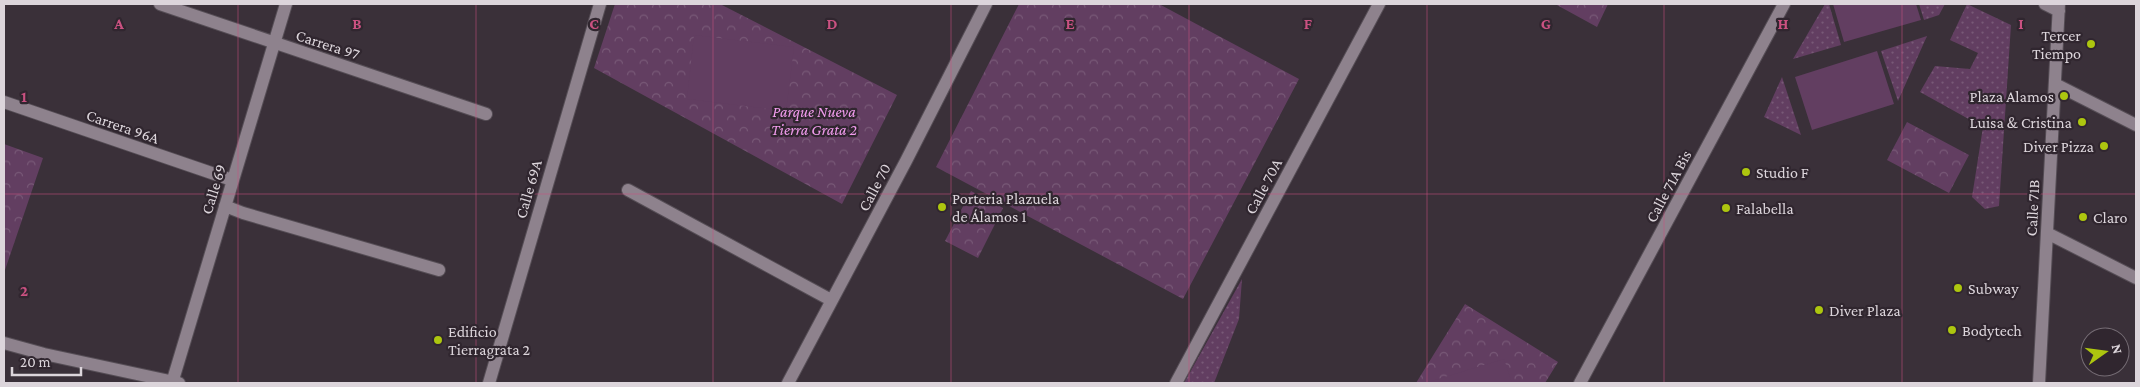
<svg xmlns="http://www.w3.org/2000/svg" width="2140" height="387" viewBox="0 0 2140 387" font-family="'Crimson Pro',serif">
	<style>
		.grass { fill: url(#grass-dots) }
		.park { fill: url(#park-crowns) }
		.pitch { fill: #623e61 }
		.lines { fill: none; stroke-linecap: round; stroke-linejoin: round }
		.street-casing { stroke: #554d55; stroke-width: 14 }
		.street { stroke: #8e828d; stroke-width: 12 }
		.grid { fill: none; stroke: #ca5181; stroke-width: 1; stroke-opacity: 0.55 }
		.poi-dot { fill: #adc60f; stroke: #30262f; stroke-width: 2 }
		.labels { text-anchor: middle; stroke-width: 4.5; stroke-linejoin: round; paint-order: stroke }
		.poi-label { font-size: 16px; fill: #dcd5db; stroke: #30262f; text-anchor: start }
		.street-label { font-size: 16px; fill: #dcd5db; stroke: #30262f }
		.park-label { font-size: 16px; font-style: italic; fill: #f29cee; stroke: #30262f }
		.grid-label { font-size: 16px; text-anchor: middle; font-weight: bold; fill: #ca5181; stroke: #30262f; stroke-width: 4.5; stroke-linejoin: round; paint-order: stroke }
	</style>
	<defs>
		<pattern id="grass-dots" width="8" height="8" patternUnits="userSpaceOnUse" patternTransform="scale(1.25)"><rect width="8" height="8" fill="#623e61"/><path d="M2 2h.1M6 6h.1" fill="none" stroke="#785977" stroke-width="1.8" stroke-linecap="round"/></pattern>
		<pattern id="park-crowns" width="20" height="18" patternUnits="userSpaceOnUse" patternTransform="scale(1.25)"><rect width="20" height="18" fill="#623e61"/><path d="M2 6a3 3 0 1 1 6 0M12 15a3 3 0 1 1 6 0" fill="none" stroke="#785977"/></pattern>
	</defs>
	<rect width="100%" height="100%" fill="#3a3039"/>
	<!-- grass -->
	<path class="grass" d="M1825,4h4l12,41 -48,14z
		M1919,4h26l-6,11 -15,5z
		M1967,4l44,21 -12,181 -14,3 -13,-12 11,-70 -63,-35 15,-26 35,3 8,-16 -28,-13z
		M1927,36l-29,65 -17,-50z
		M1782,77l19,58 -37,-18z
		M1242,279l-3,40 -25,64h-30z"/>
	<!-- park -->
	<path class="park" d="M615,4h105l177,91 -55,109 -248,-136z
		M1019,4h140l140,75 -116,220 -247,-132z
		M1555,4h53l-11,23z
		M1907,122l62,33 -20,38 -62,-33z
		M4,144l39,14 -39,115z
		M971,191l32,17 -25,50 -33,-17z
		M1465,304l93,58 -13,21h-129z"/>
	<!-- pitch -->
	<path class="pitch" d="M1833,4h83l5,16 -77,22z
		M694,35l100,12 -8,64 -99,-12z
		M1877,51l17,53 -82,26 -17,-53z
		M1504,359l8,24h-87z"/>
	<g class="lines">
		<defs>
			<path id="street" d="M160,4l326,110
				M2045,4l14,7
				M2055,84l81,41
				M4,102l228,78
				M628,190l203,110
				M225,206l18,7 196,57
				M2047,233l89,45
				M4,343l40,11 135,29
				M172,383l114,-379
				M489,383l111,-379
				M788,383l118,-222 80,-157
				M1176,383l203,-379
				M1580,383l204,-379
				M2039,383l20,-379"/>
		</defs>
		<!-- street casing -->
		<use href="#street" class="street-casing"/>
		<!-- street -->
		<use href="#street" class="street"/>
	</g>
	<!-- grid -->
	<path class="grid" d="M238,4v379M476,4v379M713,4v379M951,4v379M1189,4v379M1427,4v379M1664,4v379M1902,4v379M4,194h2132"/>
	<!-- markers -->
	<g class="poi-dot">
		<circle cx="2091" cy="44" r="5"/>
		<circle cx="2064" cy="96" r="5"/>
		<circle cx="2082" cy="122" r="5"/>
		<circle cx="2104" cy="146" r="5"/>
		<circle cx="1746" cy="172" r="5"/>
		<circle cx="942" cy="207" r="5"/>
		<circle cx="1726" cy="208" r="5"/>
		<circle cx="2083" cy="217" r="5"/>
		<circle cx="1958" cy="288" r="5"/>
		<circle cx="1819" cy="310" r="5"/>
		<circle cx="1952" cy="330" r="5"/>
		<circle cx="438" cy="340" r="5"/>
	</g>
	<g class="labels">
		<!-- poi labels -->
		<g class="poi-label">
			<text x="2081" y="41" text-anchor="end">Tercer<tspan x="2081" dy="18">Tiempo</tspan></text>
			<text x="2054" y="102" text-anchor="end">Plaza Alamos</text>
			<text x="2072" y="128" text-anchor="end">Luisa &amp; Cristina</text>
			<text x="2094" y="152" text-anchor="end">Diver Pizza</text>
			<text x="1756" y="178">Studio F</text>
			<text x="952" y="204">Porteria Plazuela<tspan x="952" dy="18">de Álamos 1</tspan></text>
			<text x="1736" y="214">Falabella</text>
			<text x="2093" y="223">Claro</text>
			<text x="1968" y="294">Subway</text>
			<text x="1829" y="316">Diver Plaza</text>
			<text x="1962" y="336">Bodytech</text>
			<text x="448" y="337">Edificio<tspan x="448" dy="18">Tierragrata 2</tspan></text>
		</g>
		<!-- street labels -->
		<g class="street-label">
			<text transform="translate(328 44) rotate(18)" y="6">Carrera 97</text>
			<text transform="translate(123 126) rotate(19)" y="6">Carrera 96A</text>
			<text transform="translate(1263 186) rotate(-62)" y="6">Calle 70A</text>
			<text transform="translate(1668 186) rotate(-62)" y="6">Calle 71A Bis</text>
			<text transform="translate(874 187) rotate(-62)" y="6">Calle 70</text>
			<text transform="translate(213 189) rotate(-73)" y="6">Calle 69</text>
			<text transform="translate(528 189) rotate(-74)" y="6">Calle 69A</text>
			<text transform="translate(2032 208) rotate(-87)" y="6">Calle 71B</text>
		</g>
		<!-- park labels -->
		<g class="park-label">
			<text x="814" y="117">Parque Nueva<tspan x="814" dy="18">Tierra Grata 2</tspan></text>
		</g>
	</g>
	<g class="grid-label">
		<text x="119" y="29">A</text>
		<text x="357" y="29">B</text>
		<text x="594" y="29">C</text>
		<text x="832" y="29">D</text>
		<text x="1070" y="29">E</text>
		<text x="1308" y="29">F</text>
		<text x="1546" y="29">G</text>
		<text x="1783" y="29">H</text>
		<text x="2021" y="29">I</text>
		<text x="24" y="102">1</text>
		<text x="24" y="296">2</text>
	</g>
	<!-- border -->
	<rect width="2140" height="387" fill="none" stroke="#dcd5db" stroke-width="10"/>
	<!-- north arrow -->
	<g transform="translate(2105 352) rotate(76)"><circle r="24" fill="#30262f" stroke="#756c74"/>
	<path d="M0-4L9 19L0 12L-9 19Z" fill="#adc60f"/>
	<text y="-8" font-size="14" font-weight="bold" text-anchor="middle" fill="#dcd5db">N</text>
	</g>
	<!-- scale -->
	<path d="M12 367v8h69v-8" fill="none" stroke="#dcd5db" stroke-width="2.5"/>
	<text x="20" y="367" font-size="15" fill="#dcd5db" stroke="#30262f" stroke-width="4" paint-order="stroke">20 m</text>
</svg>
